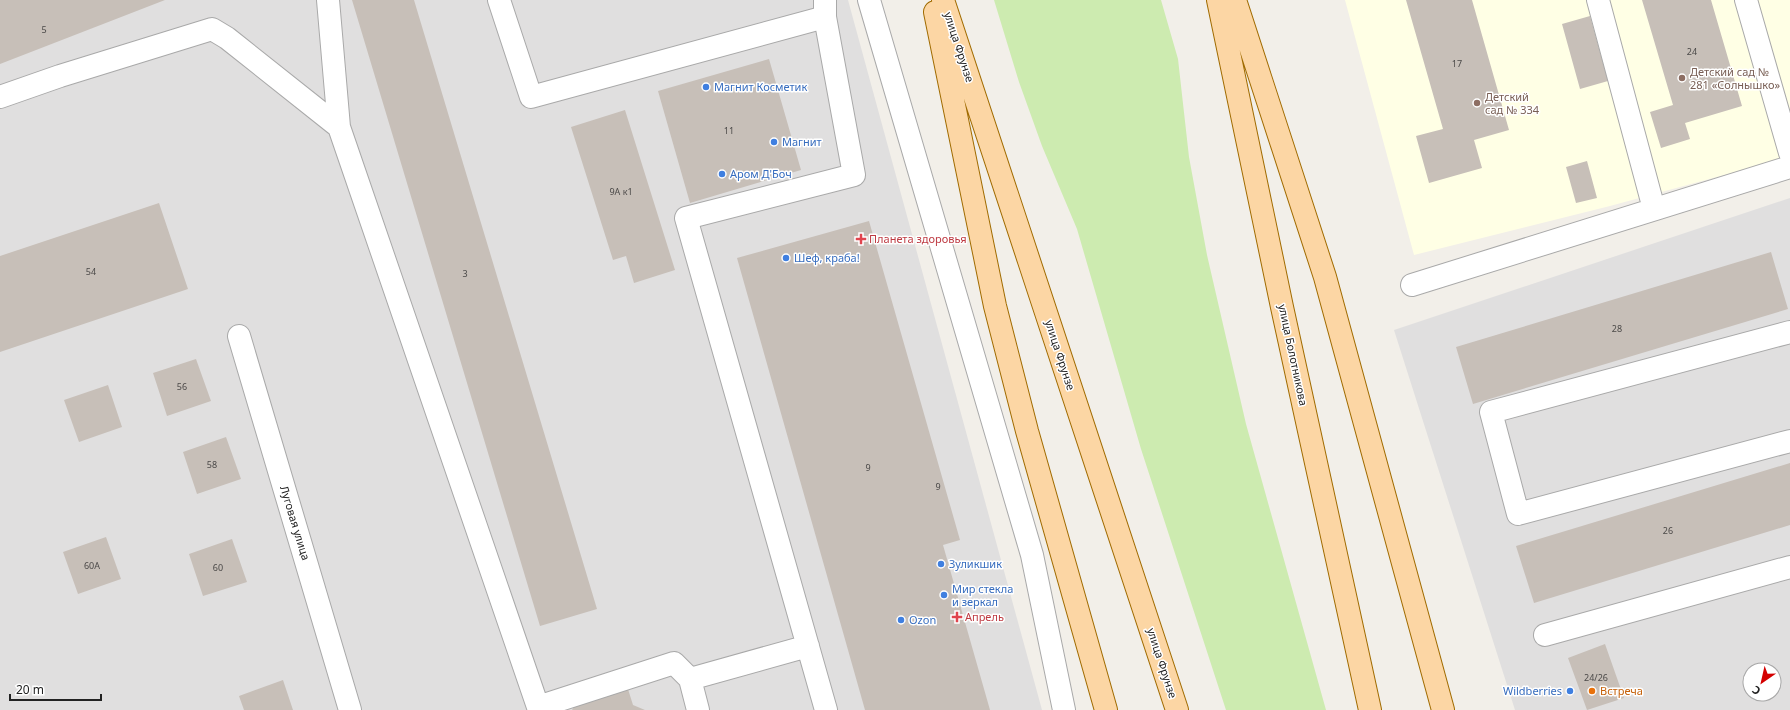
<svg xmlns="http://www.w3.org/2000/svg" width="1790" height="710" viewBox="0 0 1790 710" font-family="'Noto Sans',sans-serif">
	<style>
		.residential { fill: #e0dfdf; fill-rule: evenodd }
		.education { fill: #ffffe5 }
		.grass { fill: #cdebb0 }
		.building { fill: #c7bfb8 }
		.lines { fill: none; stroke-linecap: round; stroke-linejoin: round }
		.minor-casing { stroke: #a9a9a9; stroke-width: 24 }
		.major-casing { stroke: #a06b00; stroke-width: 24 }
		.minor { stroke: #fff; stroke-width: 22 }
		.major { stroke: #fcd6a4; stroke-width: 22 }
		.education-dot { fill: #8d6e63; stroke: #fff; stroke-width: 1.5 }
		.shop-dot { fill: #3f7fe0; stroke: #fff; stroke-width: 1.5 }
		.health-dot { fill: #e0444e; stroke: #fff; stroke-width: 1.5 }
		.food-dot { fill: #e8710a; stroke: #fff; stroke-width: 1.5 }
		.labels { text-anchor: middle; stroke-width: 3; stroke-linejoin: round; paint-order: stroke }
		.number-label { font-size: 9px; fill: #4b4948 }
		.street-label { font-size: 11px; fill: #222; stroke: #fff }
		.education-label { font-size: 11px; fill: #785e54; stroke: #fff; text-anchor: start }
		.shop-label { font-size: 11px; fill: #366cbe; stroke: #fff; text-anchor: start }
		.health-label { font-size: 11px; fill: #be3a42; stroke: #fff; text-anchor: start }
		.food-label { font-size: 11px; fill: #c56008; stroke: #fff; text-anchor: start }
	</style>
	<rect width="100%" height="100%" fill="#f2efe9"/>
	<!-- residential -->
	<path class="residential" d="M0,0h848l194,710h-1042z
		M1790,198v512h-275l-121,-380zM1750,670h24v24h-24z"/>
	<!-- education -->
	<path class="education" d="M1345,0h445v157l-180,49 -196,49z"/>
	<!-- grass -->
	<path class="grass" d="M994,0h167l17,59 11,98 18,98 39,169 80,286h-100l-85,-261 -64,-220 -35,-83 -23,-64z"/>
	<!-- building -->
	<path class="building" d="M0,0h165l-165,64z
		M352,0h62l183,609 -57,17z
		M1406,0h66l37,130 -35,10 8,28 -53,15 -13,-47 27,-7z
		M1642,0h69l31,106 -57,17 5,16 -29,9 -11,-36 23,-7z
		M1590,16l18,65 -28,8 -18,-65z
		M769,59l32,111 -111,33 -32,-112z
		M625,110l50,160 -41,13 -8,-27 -13,4 -42,-133z
		M1587,161l10,37 -21,5 -10,-36z
		M159,203l29,86 -188,63v-96z
		M869,221l91,319 -17,5 47,165h-125l-128,-452z
		M1771,252l17,57 -315,95 -17,-57z
		M196,359l15,42 -44,15 -14,-43z
		M108,385l14,42 -43,15 -15,-42z
		M226,437l15,42 -44,15 -14,-42z
		M1790,463v62l-256,78 -18,-57z
		M106,537l15,42 -43,15 -15,-42z
		M232,539l15,43 -44,14 -14,-42z
		M1605,644l19,54 -37,12 -19,-52z
		M283,680l10,30h-49l-5,-14z
		M627,686l6,19 12,5h-73l6,-9z"/>
	<g class="lines">
		<defs>
			<path id="minor" d="M328,0l11,127
				M499,0l32,97 294,-80
				M825,0v17l29,158 -168,43 140,492
				M869,0l163,555 32,155
				M1598,0l56,209
				M1746,0l44,153
				M0,97l60,-21 152,-47 15,9 112,89 199,580 136,-44 16,16
				M1412,285l378,-118
				M1790,332l-299,80 27,102 272,-73
				M239,336l111,374
				M1545,635l245,-68
				M698,710l-8,-31 118,-33"/>
			<path id="major" d="M943,0l234,710
				M1218,0l64,307 88,403
				M1235,0l90,277 118,433
				M935,12l60,294 32,125 79,279"/>
		</defs>
		<!-- minor casing -->
		<use href="#minor" class="minor-casing"/>
		<!-- major casing -->
		<use href="#major" class="major-casing"/>
		<!-- minor -->
		<use href="#minor" class="minor"/>
		<!-- major -->
		<use href="#major" class="major"/>
	</g>
	<!-- markers -->
	<g class="education-dot">
		<circle cx="1682" cy="78" r="4"/>
		<circle cx="1477" cy="103" r="4"/>
	</g>
	<g class="shop-dot">
		<circle cx="706" cy="87" r="4"/>
		<circle cx="774" cy="142" r="4"/>
		<circle cx="722" cy="174" r="4"/>
		<circle cx="786" cy="258" r="4"/>
		<circle cx="941" cy="564" r="4"/>
		<circle cx="944" cy="595" r="4"/>
		<circle cx="901" cy="620" r="4"/>
		<circle cx="1570" cy="691" r="4"/>
	</g>
	<g class="health-dot">
		<path d="M859 233h4v4h4v4h-4v4h-4v-4h-4v-4h4z"/>
		<path d="M955 611h4v4h4v4h-4v4h-4v-4h-4v-4h4z"/>
	</g>
	<circle class="food-dot" cx="1592" cy="691" r="4"/>
	<g class="labels">
		<!-- number labels -->
		<g class="number-label">
			<text x="44" y="33">5</text>
			<text x="1692" y="55">24</text>
			<text x="1457" y="67">17</text>
			<text x="729" y="134">11</text>
			<text x="621" y="195">9А к1</text>
			<text x="91" y="275">54</text>
			<text x="465" y="277">3</text>
			<text x="1617" y="332">28</text>
			<text x="182" y="390">56</text>
			<text x="212" y="468">58</text>
			<text x="868" y="471">9</text>
			<text x="938" y="490">9</text>
			<text x="1668" y="534">26</text>
			<text x="92" y="569">60А</text>
			<text x="218" y="571">60</text>
			<text x="1596" y="681">24/26</text>
		</g>
		<!-- street labels -->
		<g class="street-label">
			<text transform="translate(959 47) rotate(72)" y="4">улица Фрунзе</text>
			<text transform="translate(1060 355) rotate(72)" y="4">улица Фрунзе</text>
			<text transform="translate(1293 355) rotate(78)" y="4">улица Болотникова</text>
			<text transform="translate(295 523) rotate(73)" y="4">Луговая улица</text>
			<text transform="translate(1162 663) rotate(72)" y="4">улица Фрунзе</text>
		</g>
		<!-- education labels -->
		<g class="education-label">
			<text x="1690" y="76">Детский сад №<tspan x="1690" dy="13">281 «Солнышко»</tspan></text>
			<text x="1485" y="101">Детский<tspan x="1485" dy="13">сад № 334</tspan></text>
		</g>
		<!-- shop labels -->
		<g class="shop-label">
			<text x="714" y="91">Магнит Косметик</text>
			<text x="782" y="146">Магнит</text>
			<text x="730" y="178">Аром Д'Боч</text>
			<text x="794" y="262">Шеф, краба!</text>
			<text x="949" y="568">Зуликшик</text>
			<text x="952" y="593">Мир стекла<tspan x="952" dy="13">и зеркал</tspan></text>
			<text x="909" y="624">Ozon</text>
			<text x="1562" y="695" text-anchor="end">Wildberries</text>
		</g>
		<!-- health labels -->
		<g class="health-label">
			<text x="869" y="243">Планета здоровья</text>
			<text x="965" y="621">Апрель</text>
		</g>
		<!-- food labels -->
		<g class="food-label">
			<text x="1600" y="695">Встреча</text>
		</g>
	</g>
	<!-- north arrow -->
	<g transform="translate(1762 682) rotate(214)"><circle r="19" fill="#ffffff" stroke="#a7a7a7"/>
	<path d="M0-3L7 15L0 10L-7 15Z" fill="#d40000"/>
	<text y="-6" font-size="11" font-weight="bold" text-anchor="middle" fill="#222222">С</text>
	</g>
	<!-- scale -->
	<path d="M10 694v6h91v-6" fill="none" stroke="#222222" stroke-width="2"/>
	<text x="16" y="694" font-size="12" fill="#222222" stroke="#ffffff" stroke-width="3" paint-order="stroke">20 m</text>
</svg>
